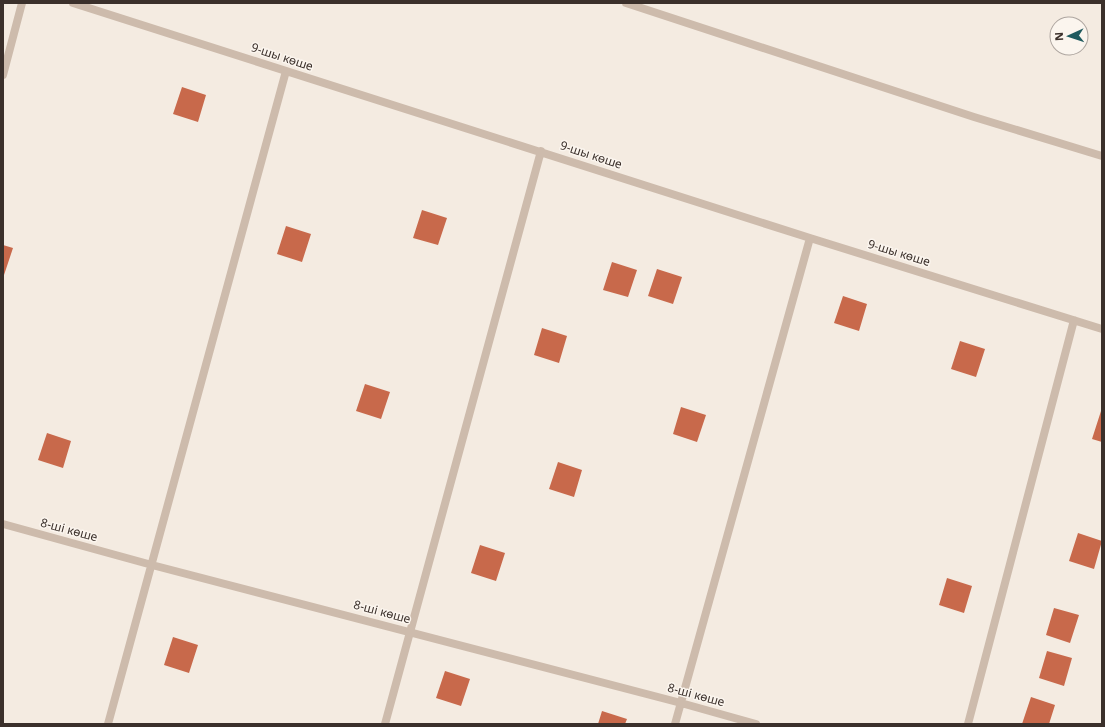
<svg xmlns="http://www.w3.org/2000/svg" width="1105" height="727" viewBox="0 0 1105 727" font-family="'Noto Sans',sans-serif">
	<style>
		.building { fill: #c8694b }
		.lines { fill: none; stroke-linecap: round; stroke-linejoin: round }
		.lane { stroke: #cdbbac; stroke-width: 8 }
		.labels { text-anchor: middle; stroke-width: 3; stroke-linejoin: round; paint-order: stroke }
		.street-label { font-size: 12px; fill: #3b302b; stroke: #fbf5ee }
	</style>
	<rect width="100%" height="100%" fill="#f4ebe1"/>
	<!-- building -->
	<path class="building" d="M182,87l24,8 -8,27 -25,-8z
		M422,210l25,8 -9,27 -25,-7z
		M286,226l25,8 -9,28 -25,-8z
		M3,245l10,3 -10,30z
		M612,262l25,8 -9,27 -25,-7z
		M657,269l25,8 -9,27 -25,-8z
		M843,296l24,8 -8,27 -25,-8z
		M542,328l25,8 -8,27 -25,-8z
		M960,341l25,8 -9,28 -25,-8z
		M365,384l25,8 -9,27 -25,-8z
		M681,407l25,8 -9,27 -24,-8z
		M1101,411l1,1v30l-10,-3z
		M47,433l24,8 -8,27 -25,-8z
		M558,462l24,8 -8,27 -25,-8z
		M1078,533l24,8 -8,28 -25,-8z
		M480,545l25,8 -9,28 -25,-8z
		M947,578l25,8 -8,27 -25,-8z
		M1054,608l25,7 -9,28 -24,-8z
		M173,637l25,8 -9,28 -25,-8z
		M1047,651l25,7 -8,28 -25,-8z
		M445,671l25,8 -9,27 -25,-8z
		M1031,697l24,8 -6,19h-27z
		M602,711l25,8 -2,5h-27z"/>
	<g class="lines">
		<!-- lane -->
		<path class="lane" d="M73,3l737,235 292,91
			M626,3l348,114 128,39
			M3,75l19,-72
			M3,524l149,41 529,138 75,21
			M108,724l178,-653
			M385,724l156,-573
			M675,724l135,-486
			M968,724l106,-404"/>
	</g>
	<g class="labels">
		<!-- street labels -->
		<g class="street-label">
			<text transform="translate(282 57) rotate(18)" y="4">9-шы көше</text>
			<text transform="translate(591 155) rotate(18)" y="4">9-шы көше</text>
			<text transform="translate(899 253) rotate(17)" y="4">9-шы көше</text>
			<text transform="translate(69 530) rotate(15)" y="4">8-ші көше</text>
			<text transform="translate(382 612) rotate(15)" y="4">8-ші көше</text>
			<text transform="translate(696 695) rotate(15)" y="4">8-ші көше</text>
		</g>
	</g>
	<!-- border -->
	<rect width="1105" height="727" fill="none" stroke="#3b302b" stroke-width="8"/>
	<!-- north arrow -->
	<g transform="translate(1069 36) rotate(267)"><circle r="19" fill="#fbf5ee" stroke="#aea6a0"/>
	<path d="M0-3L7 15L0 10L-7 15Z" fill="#1f5a5e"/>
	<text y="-6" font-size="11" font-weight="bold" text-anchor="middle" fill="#3b302b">N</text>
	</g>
</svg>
